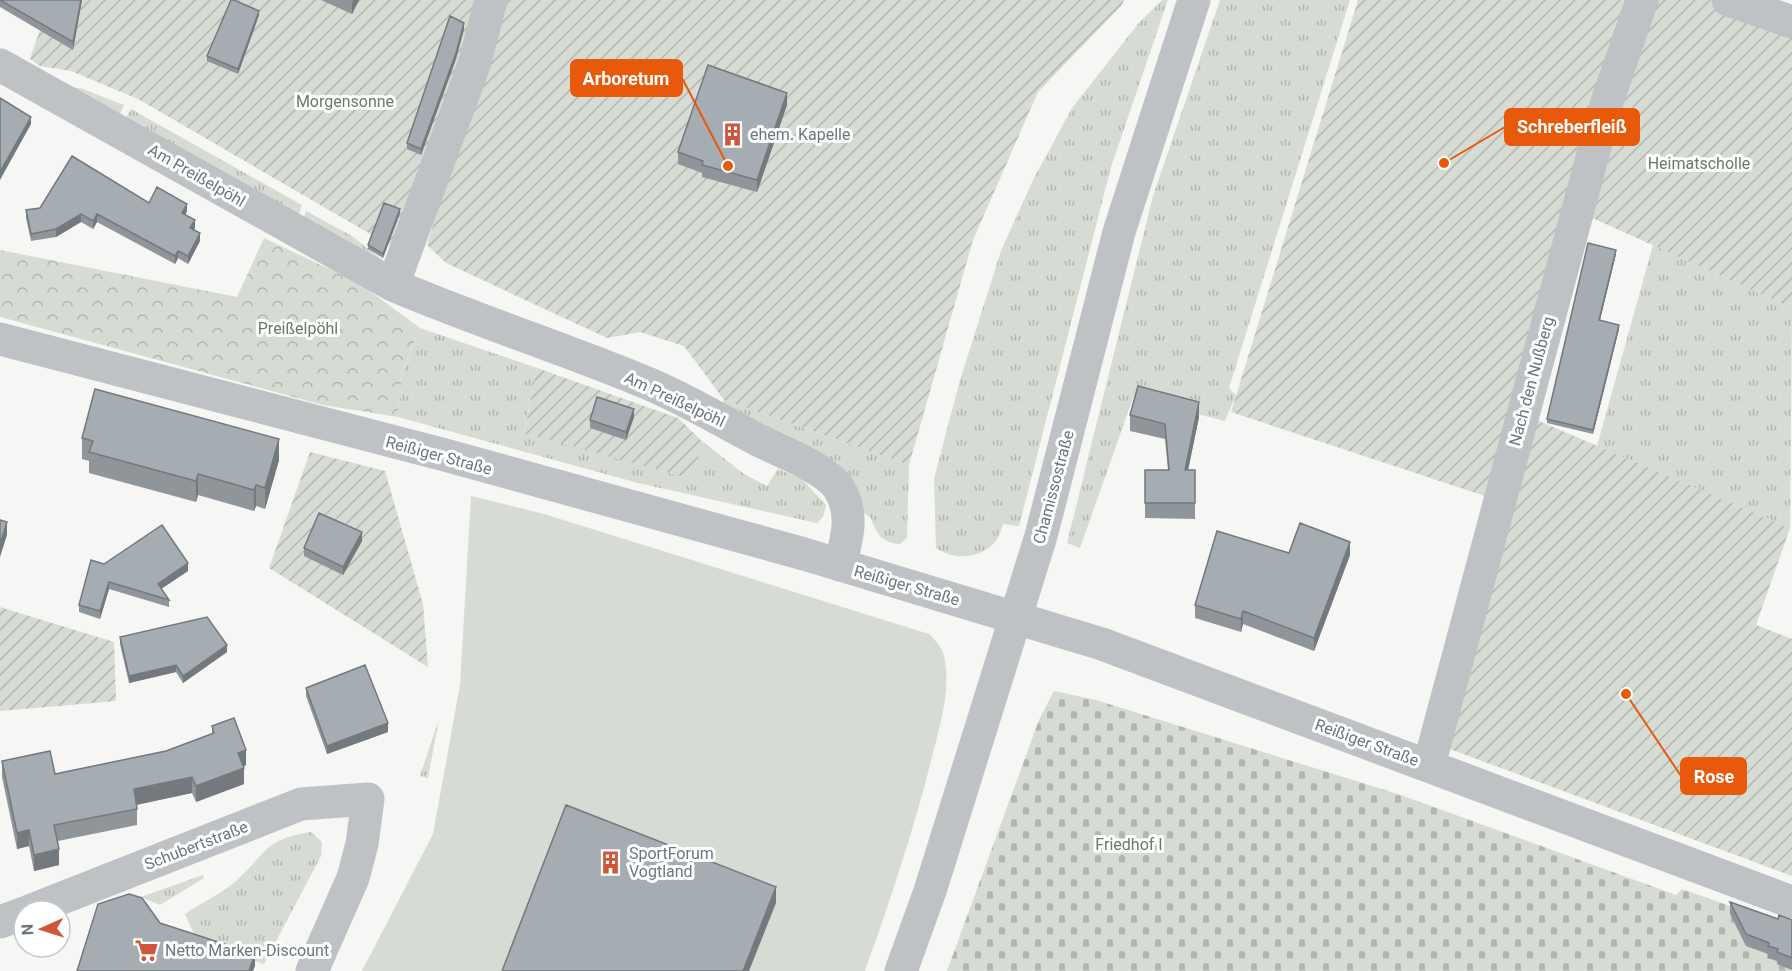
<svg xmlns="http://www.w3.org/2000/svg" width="1792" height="971" viewBox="0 0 1792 971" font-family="Roboto,sans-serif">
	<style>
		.grass { fill: url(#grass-tufts) }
		.forest { fill: url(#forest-crowns) }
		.cemetery { fill: url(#cemetery-stones) }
		.park { fill: #d6dbd3 }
		.garden { fill: url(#garden-furrows) }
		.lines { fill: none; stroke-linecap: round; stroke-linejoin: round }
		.minor { stroke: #bec2c5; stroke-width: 33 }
		.wall { fill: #8f9599 }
		.shaded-wall { fill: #74797d }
		.building { fill: #a6adb2; stroke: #74797d; stroke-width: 1.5 }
		.labels { text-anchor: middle; stroke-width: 6; stroke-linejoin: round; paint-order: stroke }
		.park-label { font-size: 16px; fill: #6b7967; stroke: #fff }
		.poi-label { font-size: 16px; fill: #697781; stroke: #fff; text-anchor: start }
		.street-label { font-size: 16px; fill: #697781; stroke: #fff }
		.leader { fill: none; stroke: #e8590c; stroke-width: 2 }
		.callout-dot { fill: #e8590c; stroke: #fff; stroke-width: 2 }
		.callout { fill: #e8590c; stroke: #e8590c; stroke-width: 2 }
		.callout-label { font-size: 18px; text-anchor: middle; font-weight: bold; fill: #fff }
	</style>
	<defs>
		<pattern id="grass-tufts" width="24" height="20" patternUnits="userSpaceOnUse" patternTransform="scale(1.5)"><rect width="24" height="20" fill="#d6dbd3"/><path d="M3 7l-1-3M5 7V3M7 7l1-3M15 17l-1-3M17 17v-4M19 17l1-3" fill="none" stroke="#b2b6b1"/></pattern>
		<pattern id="forest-crowns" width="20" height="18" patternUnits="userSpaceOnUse" patternTransform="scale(1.5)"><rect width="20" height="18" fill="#d6dbd3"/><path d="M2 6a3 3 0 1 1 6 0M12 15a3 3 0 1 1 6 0" fill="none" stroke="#b2b6b1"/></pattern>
		<pattern id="cemetery-stones" width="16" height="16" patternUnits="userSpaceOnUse" patternTransform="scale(1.5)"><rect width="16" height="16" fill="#d6dbd3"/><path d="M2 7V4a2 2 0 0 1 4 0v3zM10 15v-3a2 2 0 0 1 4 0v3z" fill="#b2b6b1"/></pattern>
		<pattern id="garden-furrows" width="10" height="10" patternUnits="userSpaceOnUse" patternTransform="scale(1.5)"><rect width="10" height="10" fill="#d6dbd3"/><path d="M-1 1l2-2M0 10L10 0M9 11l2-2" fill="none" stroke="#b2b6b1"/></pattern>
	</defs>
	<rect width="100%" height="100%" fill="#f6f6f4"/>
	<!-- grass -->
	<path class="grass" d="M1162,0h6l-57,167 -92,359 -16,-2c-2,5 -4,13 -7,17 -16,19 -42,19 -60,7l-2,-69 26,-99 41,-129 32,-71 39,-72 66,-84z
		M1220,0h130l-121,388 7,7 -11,26 -92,-23 -53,150 -13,-5 86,-347z
		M62,85l21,4 41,16 -6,13z
		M131,109l171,96 -5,14 -173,-98z
		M306,211l46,25 38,30 -88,-42z
		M1653,245l139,63 -2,220 -193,-82z
		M420,328l117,40 -13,64 167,47 12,-37 41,32 23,12 11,-17 24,10 24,26 -3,12 -6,6 -179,-40 -240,-66 4,-43z
		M724,400l185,65 -2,73 -7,6c-17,-1 -24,-10 -29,-26l-150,-110z
		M439,719l-11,59 -8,-2z
		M311,832l11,10 -1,14 -57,108 -66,-21 -13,-29c16,-11 36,-20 51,-33 32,-29 28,-42 75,-49z
		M203,875l1,3 -44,27 -19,-8z"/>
	<!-- forest -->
	<path class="forest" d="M264,238l95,45 61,45 -18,45 -4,44 -75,-12 -323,-88v-67l237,47z"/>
	<!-- cemetery -->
	<path class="cemetery" d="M1054,691l42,9 302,94 278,101 6,-6 110,39v43h-845l92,-251z"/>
	<!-- park -->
	<path class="park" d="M471,496l73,18 385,120c7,7 13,13 15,22 8,34 -5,72 -13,105 -18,71 -41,140 -66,210h-503l71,-137 27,-149z"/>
	<!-- garden -->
	<path class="garden" d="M50,0h436l-90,249 -258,-150 -67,-28 -31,-5 -10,-7z
		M500,0h624l-2,5 -84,87 -65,148 -64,225 -185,-65 -40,-54 -44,-14 -33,6 -161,-75 -19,-18z
		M1358,0h266l-110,407 -20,92 -263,-87z
		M1651,0h64l77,28v280l-204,-92z
		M537,368l141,50 25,24 -12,37 -167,-46z
		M1532,418l258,110 -34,97 36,14v237l-345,-128z
		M310,452l75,19 38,133 5,63 -159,-99z
		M0,607l114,35 2,59 -116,10z"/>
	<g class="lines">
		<!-- minor -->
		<path class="minor" d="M1728,0l64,22
			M0,65l393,220c84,36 171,63 254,98 39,16 76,39 113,58 22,11 64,27 78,46 17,25 9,52 2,78
			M393,285l81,-220 17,-65
			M0,339l445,116 359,99 298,90 690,258
			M1429,765l178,-663 35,-102
			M29,911l272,-107 67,-5 -6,45 -9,34 -41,93
			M0,922l24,-9
			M901,971l29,-80 111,-355 78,-304 75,-232"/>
	</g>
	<!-- wall -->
	<path class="wall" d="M0,0h82l-9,50 -73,-43z
		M321,0h38l-7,14z
		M259,15l-21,59 -31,-13v-5z
		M464,29l-8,30 -35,96 -14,-6v-6z
		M787,105l-30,87 -55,-15v-4l-24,-9v-12z
		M149,203l38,8 -2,4 10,13 -1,2 6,11 -12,23 -10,-6 -3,6 -78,-42 -4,7 -12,-7 -25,15 -25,4 -5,-23v-8z
		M400,213l-17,45 -15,-9v-4z
		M1616,254l-16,66 19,9 -26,105 -46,-11v-4z
		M1130,415l69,2 -11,53h7v49l-50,-1v-48h23l-3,-31 -35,-8z
		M634,417l-8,23 -36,-12v-8z
		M82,438l197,22 -14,49 -9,-3 -2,5 -56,-16 -2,7 -107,-29v-12l-7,-2z
		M362,541l-19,34 -39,-19v-8z
		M1289,553l61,2 -36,96 -71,-27 -2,8 -46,-14v-13z
		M104,564l84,7 -27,18 8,11v7l-60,-18 -9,30 -21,-7v-7z
		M120,637l107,15 -44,31 -7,-11 -47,11 -9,-39z
		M306,688l82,44 -61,22 -21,-58z
		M212,726l34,39 -2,1v18l-48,18 -4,-9 -55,12v20l-79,16 1,24 -25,6 -5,-25 -12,3 -15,-72v-16l53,13 111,-23 46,-17z
		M1730,902l48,17 14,1v50l-15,-6v-3l-9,-3v-4l-22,-8 -16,-32z"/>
	<!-- shaded-wall -->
	<path class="shaded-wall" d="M81,0h1l-9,50v-8z
		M353,0h6l-7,14v-11z
		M259,11v4l-21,59v-5z
		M464,23v6l-8,30 -35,96v-6z
		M787,93v12l-30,87v-12z
		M31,117v7l-31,56v-8z
		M187,204v7l-5,10v-8z
		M400,209v4l-17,45v-4z
		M81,214v8l-25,15v-8z
		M97,214v8l-4,7v-8z
		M195,220v8l-5,8v-8z
		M200,233v8l-12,23v-8z
		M1616,250v4l-17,70v-4z
		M178,251v7l-3,6v-8z
		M1619,325v4l-26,105v-4z
		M1199,402v15l-14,68v-15z
		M634,409v8l-8,23v-8z
		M279,439v21l-14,49v-21z
		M198,474v21l-2,7v-21z
		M256,485v21l-2,5v-21z
		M7,522v13l-7,22v-13z
		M362,532v9l-19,34v-8z
		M1350,542v13l-36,96v-13z
		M188,563v8l-30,20v-7z
		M109,582v7l-9,30v-8z
		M1243,611v13l-2,8v-13z
		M227,645v7l-44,31v-7z
		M176,665v7l-47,11v-7z
		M388,723v9l-61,22v-8z
		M246,750v15l-8,4v-16z
		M244,768v16l-48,18v-16z
		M192,777v16l-58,12v-16z
		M29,830v16l-12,3v-16z
		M59,849v16l-25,6v-16z
		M776,887v16l-27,68h-6z
		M255,954v12l-2,5h-4z"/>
	<!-- building -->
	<path class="building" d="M0,0h81l-8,42z
		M231,0h3l25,11 -21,58 -31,-13z
		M450,16l14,7 -8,30 -35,96 -14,-6z
		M708,65l79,28 -30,87 -55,-15 1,-4 -25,-9z
		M0,98l31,19 -31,55z
		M72,156l77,47 8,-16 30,17 -5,9 13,7 -5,8 10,5 -12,23 -10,-5 -3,5 -78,-42 -4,7 -12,-7 -25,15 -25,5 -5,-24 14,-2z
		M384,203l16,6 -17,45 -15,-9z
		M1588,243l28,7 -17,70 20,5 -26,105 -46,-11z
		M1138,386l61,16 -14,68h10v33h-50v-33h24l-4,-46 -35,-9z
		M95,389l184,50 -14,49 -9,-3 -2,5 -56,-16 -2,7 -107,-29 4,-11 -11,-3z
		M597,397l37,12 -8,23 -36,-12z
		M319,513l43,19 -19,35 -39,-19z
		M0,520l7,2 -7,22z
		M1300,523l50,19 -36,96 -71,-27 -2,8 -46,-14 22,-74 72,22z
		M162,525l26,38 -30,21 11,16 -60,-18 -9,29 -21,-6 12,-45 13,4z
		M207,617l20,28 -44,31 -7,-11 -47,11 -9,-39z
		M365,665l23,58 -61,23 -21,-58z
		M234,718l12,32 -8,3 6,15 -48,18 -4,-9 -58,12 3,20 -83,16 5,24 -25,6 -5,-25 -12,3 -15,-72 48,-10 5,23 111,-23 48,-18 -2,-7z
		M566,805l210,82 -33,84h-241z
		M129,894l13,4 18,25 95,31 -6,17h-172l21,-67z
		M1730,902l48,17 1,-4 13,5v38l-15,-6 1,-3 -10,-3 1,-3 -23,-9z"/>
	<!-- icons -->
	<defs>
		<symbol id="building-bare" viewBox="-9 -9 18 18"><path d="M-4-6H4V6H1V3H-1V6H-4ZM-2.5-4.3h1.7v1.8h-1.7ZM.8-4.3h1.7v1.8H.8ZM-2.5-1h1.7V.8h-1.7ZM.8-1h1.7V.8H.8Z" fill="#ce573b" stroke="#fff" stroke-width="2.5" paint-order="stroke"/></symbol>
		<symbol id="supermarket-bare" viewBox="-9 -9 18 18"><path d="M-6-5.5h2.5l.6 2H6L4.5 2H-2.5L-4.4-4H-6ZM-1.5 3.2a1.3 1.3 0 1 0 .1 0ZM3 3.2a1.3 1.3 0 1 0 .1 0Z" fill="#ce573b" stroke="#fff" stroke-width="2.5" paint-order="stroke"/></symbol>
	</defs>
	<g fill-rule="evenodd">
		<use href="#building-bare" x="716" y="118" width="33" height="33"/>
		<use href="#building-bare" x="594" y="846" width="33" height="33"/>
		<use href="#supermarket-bare" x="130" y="934" width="33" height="33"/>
	</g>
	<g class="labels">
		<!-- park labels -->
		<g class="park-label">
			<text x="345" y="107">Morgensonne</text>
			<text x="1699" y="169">Heimatscholle</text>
			<text x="298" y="334">Preißelpöhl</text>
			<text x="1129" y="850">Friedhof I</text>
		</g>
		<!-- poi labels -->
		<g class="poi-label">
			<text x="750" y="140">ehem. Kapelle</text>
			<text x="629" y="859">SportForum<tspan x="629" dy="18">Vogtland</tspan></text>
			<text x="165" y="956">Netto Marken-Discount</text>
		</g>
		<!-- street labels -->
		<g class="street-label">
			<text transform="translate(197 175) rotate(30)" y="6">Am Preißelpöhl</text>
			<text transform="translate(1531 381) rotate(-75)" y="6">Nach den Nußberg</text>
			<text transform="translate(675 399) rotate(25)" y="6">Am Preißelpöhl</text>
			<text transform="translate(439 455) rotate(15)" y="6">Reißiger Straße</text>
			<text transform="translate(1053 487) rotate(-75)" y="6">Chamissostraße</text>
			<text transform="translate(907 585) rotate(16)" y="6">Reißiger Straße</text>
			<text transform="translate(1367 742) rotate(20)" y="6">Reißiger Straße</text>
			<text transform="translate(196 845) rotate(-21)" y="6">Schubertstraße</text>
		</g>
	</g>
	<!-- callouts -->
	<path class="leader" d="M728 166L682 78M1444 163L1505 127M1626 694L1681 776"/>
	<g class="callout-dot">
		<circle cx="728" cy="166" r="6"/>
		<circle cx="1444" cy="163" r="6"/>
		<circle cx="1626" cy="694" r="6"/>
	</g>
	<g class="callout">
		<rect x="571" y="60" width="111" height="36" rx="6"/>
		<rect x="1505" y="109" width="134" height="36" rx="6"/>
		<rect x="1681" y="758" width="65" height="36" rx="6"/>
	</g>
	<g class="callout-label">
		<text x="626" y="85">Arboretum</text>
		<text x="1572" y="133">Schreberfleiß</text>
		<text x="1714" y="783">Rose</text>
	</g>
	<!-- north arrow -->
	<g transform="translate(42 929) rotate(267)"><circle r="28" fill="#ffffff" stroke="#c3c9cd" stroke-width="1.5"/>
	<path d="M0-4.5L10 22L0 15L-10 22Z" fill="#ce573b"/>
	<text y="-9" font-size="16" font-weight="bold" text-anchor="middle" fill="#697781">N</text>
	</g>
</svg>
